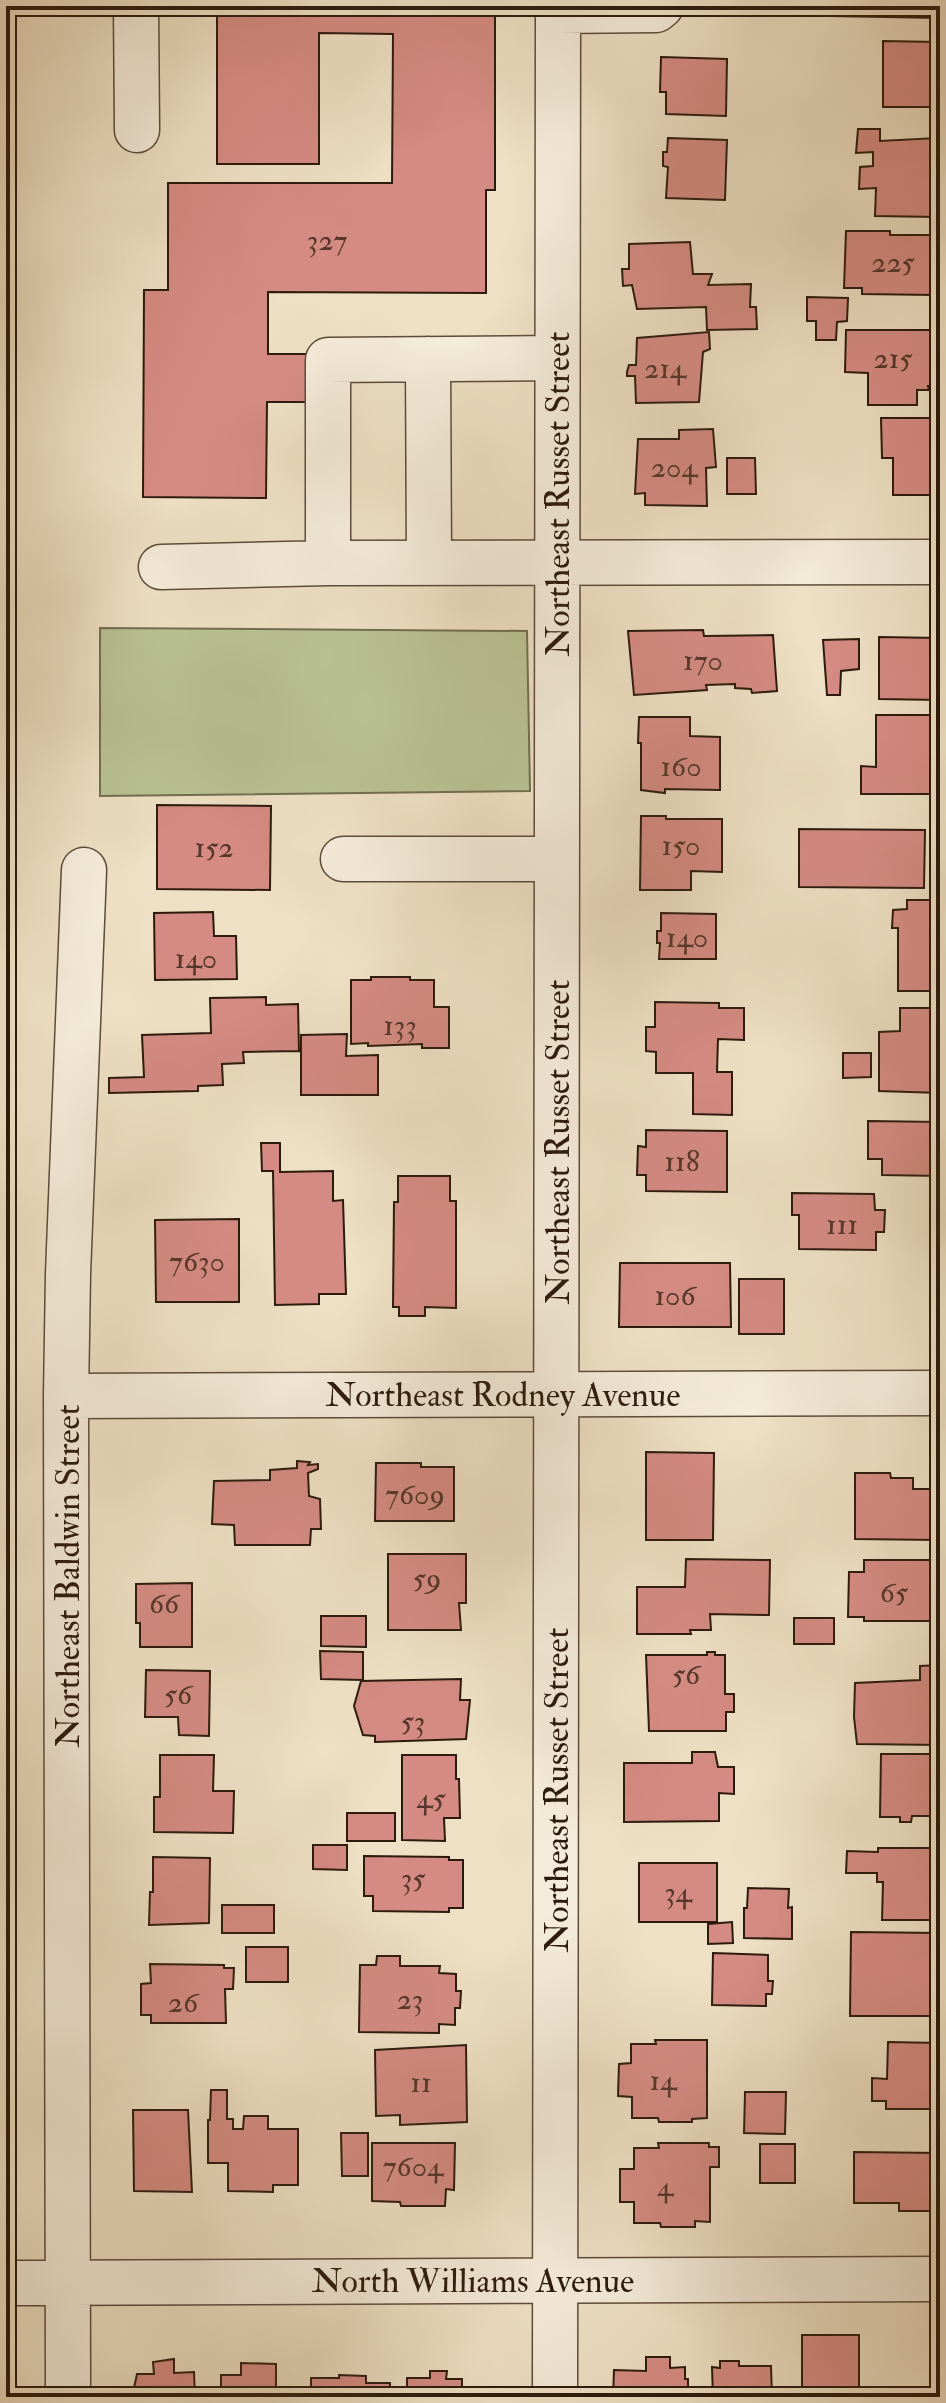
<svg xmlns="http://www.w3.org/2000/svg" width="946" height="2403" viewBox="0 0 946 2403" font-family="'IM FELL Double Pica',serif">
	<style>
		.green { fill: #b9c294; stroke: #726e50; stroke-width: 2 }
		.building { fill: #d58b83; stroke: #2c1b0c; stroke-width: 2 }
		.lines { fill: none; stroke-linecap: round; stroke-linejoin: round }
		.minor-casing { stroke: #5c4c3a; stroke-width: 47 }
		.minor { stroke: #f4ebd9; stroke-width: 44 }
		.labels { text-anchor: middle; stroke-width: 6; stroke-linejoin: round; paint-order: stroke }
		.number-label { font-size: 30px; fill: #56372a }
		.street-label { font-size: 34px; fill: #2c1b0c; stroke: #f4ebd9 }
	</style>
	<rect width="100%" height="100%" fill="#eee0c4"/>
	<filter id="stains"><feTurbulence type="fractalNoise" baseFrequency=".0025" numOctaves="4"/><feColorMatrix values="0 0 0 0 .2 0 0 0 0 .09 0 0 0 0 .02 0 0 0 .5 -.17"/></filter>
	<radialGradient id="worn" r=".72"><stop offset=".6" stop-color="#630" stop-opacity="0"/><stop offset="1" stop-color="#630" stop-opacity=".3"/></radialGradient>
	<!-- green -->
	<path class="green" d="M100,628l427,3 3,160 -430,5z"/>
	<!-- building -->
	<path class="building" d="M217,6h278v184h-9v103l-218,-1v62h54v48h-55l-1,96 -123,-1 1,-207h24v-107h224l1,-149 -74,-1v131h-102z
		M723,6h217v12l-217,-4z
		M883,41l55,1 -1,65h-54z
		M661,57l66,2 -1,57 -60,-2v-22h-6z
		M858,129h22v12l57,-3 3,28v27h-3v24l-62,-1 1,-28 -17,1 1,-22 13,-1v-14l-17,1z
		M668,138l59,2 -2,60 -59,-2 2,-31 -5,-1v-14h4z
		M846,231h44v4h44v19h6v22l-6,-1v20l-72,-1v-6h-18z
		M690,242l3,32h19l-4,11 43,-1 -1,23h6l1,22 -50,1 -1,-23 -69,2 -5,-24 -9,1 -1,-17h7v-25z
		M807,297l41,1 -1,23 -10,1 -1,18h-20v-19h-9z
		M846,330h91l1,15h2v26h-2l-1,15h-9l1,4h-12v15h-49v-32l-23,-1z
		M709,332l1,17 -7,3 -4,50 -63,1 -1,-27h-8v-4l2,-7h7l1,-27z
		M881,418h57l2,31 -2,46h-45v-37h-11z
		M713,429l3,38 -10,1 1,38 -62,-1v-12l-10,1 3,-55h41v-9z
		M727,458h28l1,36h-29z
		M703,630l1,6 69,-1 4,56 -25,2 -1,-4 -16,-1v-4l-29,1 1,5 -73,5 -6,-64z
		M879,637l61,1 -1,62 -60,-1z
		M859,639v30l-18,2 -1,24h-13l-4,-55z
		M876,715h64v79h-79v-28l15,1z
		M639,717h51v19l30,1v53l-55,-1v4l-24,-3v-47h-3z
		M157,805l114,1 -1,84 -113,-1z
		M641,816h25v3h56v53l-31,-1v19h-51z
		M799,829l126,1 -1,58 -125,-1z
		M907,900h33v91h-42v-63h-6l1,-18 14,-1z
		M213,912l1,24h22l1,43 -82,1 -1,-67z
		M661,913l55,1v45h-57l1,-16h-3v-12h4z
		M371,977h39v3h24v27h15v41h-27v-4l-54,2v-3l-17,1v-64h20z
		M266,997v8l32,-1 1,47 -56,1 1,11 -22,1 1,21 -25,1v5l-89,2v-15l35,-1 -2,-42 69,-2 -1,-35z
		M655,1002l64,1v5h25v32l-26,-1 -1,33h15v43l-39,-1v-41h-37v-21l-10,-1v-24h9z
		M900,1008h39l1,85 -61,-2v-59l21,-1z
		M347,1034l-1,22 32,-1v40h-77v-60z
		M843,1053h28v24l-28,1z
		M868,1121l72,1v54l-58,-1v-16h-14z
		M646,1130l81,1v61l-81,-1v-16h-9l1,-29 8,1z
		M261,1143h19v29l53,-1v30l10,-1 3,94h-27v10l-44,1 -2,-134h-11z
		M398,1176h52v25h6v107l-31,-1v9h-26v-9h-6l1,-105h4z
		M792,1193l82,1 1,16h10l-1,22h-8v18l-77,-1v-34h-7z
		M239,1219v83h-83l-1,-82z
		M620,1263h110l1,64h-112z
		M739,1279h45v55h-45z
		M646,1452l68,1 -1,87h-67z
		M297,1461l13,1 -2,3 10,-1v5l-10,4 1,23 11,3 1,30h-10l-1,16h-75l-1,-20 -22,-1 2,-43 56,-1v-10l27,-2z
		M376,1463h45v4h33v54h-79z
		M855,1473h35l1,5h22v11h24v51l-82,-1z
		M388,1554h78v49h-7l2,27h-73z
		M686,1559l84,1 -1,55 -59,-1 1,16h-21l1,4h-54v-47h48z
		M864,1560h76l-1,61h-75v-4h-16l1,-45h15z
		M192,1583v64h-52v-24h-4v-39z
		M321,1616h45v31l-45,-1z
		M794,1618h40v26h-40z
		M320,1651l43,1v28l-42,-1z
		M707,1652h8v3h10v39h9v18h-8v19h-77l-3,-76h61z
		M940,1665v80l-83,-1 -3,-27 1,-34 65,-3v-14z
		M146,1670l64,1 -1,65 -30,-1 -1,-18h-33z
		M461,1679l-1,21h10l-4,39 -91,3v-6l-12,-1 -9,-29 7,-25z
		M692,1752h23l3,15h16v27l-15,-1v28l-95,1v-59h68z
		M881,1754h59v33l-9,-1 1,30h-20l-1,6h-11v-5h-20z
		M160,1755h54l-1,36h21l-1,42 -79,-1v-35h6z
		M402,1755h54v24h3l1,39h-16l1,23 -43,-1z
		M347,1813h48v28h-48z
		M313,1845h34v25l-34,-1z
		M878,1848h62v55l-3,-1 -1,18h-54l1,-38h-6v-9h-31l1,-22 31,1z
		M364,1856l85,1v3h14v48h-14v4l-76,-1v-15h-9z
		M153,1857l57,1 -1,65 -60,2 1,-33h3z
		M639,1863h78v59h-78z
		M748,1888l41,1 -1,19 4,-1v32l-48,-1v-30h3z
		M222,1905h52v28h-52z
		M732,1922l1,21 -25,1v-20z
		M851,1932l89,1v83h-90z
		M246,1947h42v35h-42z
		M713,1953l55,2v26h5l-1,13h-6v12l-54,-1z
		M377,1956h23v10h40l-1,7 17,1v17h5l-1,17h-5v17l-16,-1v9l-80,-1 1,-67h16z
		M150,1964l74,1v3h10l-1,21h-8l1,34h-75v-8h-10v-31l10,-1z
		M655,2040h52v78l-15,1v3h-33l-1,-4h-26v-21l-14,-1 1,-32 12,-1v-19h25z
		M888,2042l52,1v66h-54v-8h-14v-23l15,1z
		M466,2045l1,77 -67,3v-10l-24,1 -1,-66z
		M211,2090h16v29h6v10h10l1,-13h24v13h30v56h-25v7l-45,-1v-28h-20v-43h2z
		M745,2092h41l-1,42 -41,-1z
		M133,2110h55l4,82 -58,-1z
		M341,2133h27v43h-26z
		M372,2143h83l-1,47 -8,-1 -1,17h-44l-1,-4 -28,-1z
		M658,2143h51v4h10v20h-9v55l-15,-1v6h-34l-1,-4h-26v-21h-14v-33h14v-21h25z
		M760,2144h35v39h-35z
		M854,2152l86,1v58h-41v-8h-45z
		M802,2335h57v62h-57z
		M646,2357h24v11l15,-1v12h3v18h-75l1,-27 32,1z
		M174,2359v14l20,-1 1,25h-63l5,-23h17l-1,-12z
		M720,2361h19v5h32l1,31h-59l-1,-30 8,1z
		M241,2363l35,1v33h-55v-22h20z
		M430,2371h17l-1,8h16v18h-55v-19h23z
		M339,2375l27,1v7h24v14h-79v-19h28z
		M917,2390h23v7h-23z"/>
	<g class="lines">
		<defs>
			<path id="minor" d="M136,6l1,124
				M558,11l98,-1 5,-4
				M428,359l1,203
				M328,563l612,-1
				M161,567l167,-4v-203l229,-2
				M343,859h214
				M66,1396l874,-3
				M6,2283l934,-4
				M68,2397l-2,-1001 2,-122 16,-404
				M555,2397l3,-2391"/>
		</defs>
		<!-- minor casing -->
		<use href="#minor" class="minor-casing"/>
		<!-- minor -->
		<use href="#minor" class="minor"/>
	</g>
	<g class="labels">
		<!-- number labels -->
		<g class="number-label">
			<text x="327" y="250">327</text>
			<text x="893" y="272">225</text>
			<text x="893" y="368">215</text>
			<text x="665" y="378">214</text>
			<text x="674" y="477">204</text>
			<text x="703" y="670">170</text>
			<text x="681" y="776">160</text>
			<text x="681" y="855">150</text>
			<text x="214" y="857">152</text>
			<text x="687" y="947">140</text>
			<text x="196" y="968">140</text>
			<text x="400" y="1035">133</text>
			<text x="682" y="1171">118</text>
			<text x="842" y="1234">111</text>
			<text x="197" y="1271">7630</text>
			<text x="675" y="1305">106</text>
			<text x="415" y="1504">7609</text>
			<text x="427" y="1588">59</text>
			<text x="894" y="1602">65</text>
			<text x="164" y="1613">66</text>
			<text x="686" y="1684">56</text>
			<text x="178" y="1704">56</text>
			<text x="413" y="1731">53</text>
			<text x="431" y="1808">45</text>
			<text x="413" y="1888">35</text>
			<text x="678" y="1902">34</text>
			<text x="410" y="2009">23</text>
			<text x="183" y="2012">26</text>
			<text x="663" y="2090">14</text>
			<text x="421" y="2092">11</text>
			<text x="413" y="2176">7604</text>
			<text x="665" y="2196">4</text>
		</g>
		<!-- street labels -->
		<g class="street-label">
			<text transform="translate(557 494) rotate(-90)" y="12">Northeast Russet Street</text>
			<text transform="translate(557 1142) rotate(-90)" y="12">Northeast Russet Street</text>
			<text x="503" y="1406">Northeast Rodney Avenue</text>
			<text transform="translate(67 1576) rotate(-90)" y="12">Northeast Baldwin Street</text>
			<text transform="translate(556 1790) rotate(-90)" y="12">Northeast Russet Street</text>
			<text x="473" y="2292">North Williams Avenue</text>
		</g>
	</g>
	<!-- margin -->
	<rect width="946" height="2403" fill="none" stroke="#eee0c4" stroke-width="32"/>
	<rect x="8" y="8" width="930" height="2387" fill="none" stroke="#2c1b0c" stroke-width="4"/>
	<rect x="16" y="16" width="914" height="2371" fill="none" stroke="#2c1b0c" stroke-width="2"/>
	<rect width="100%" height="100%" filter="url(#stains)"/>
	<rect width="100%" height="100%" fill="url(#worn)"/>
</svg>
